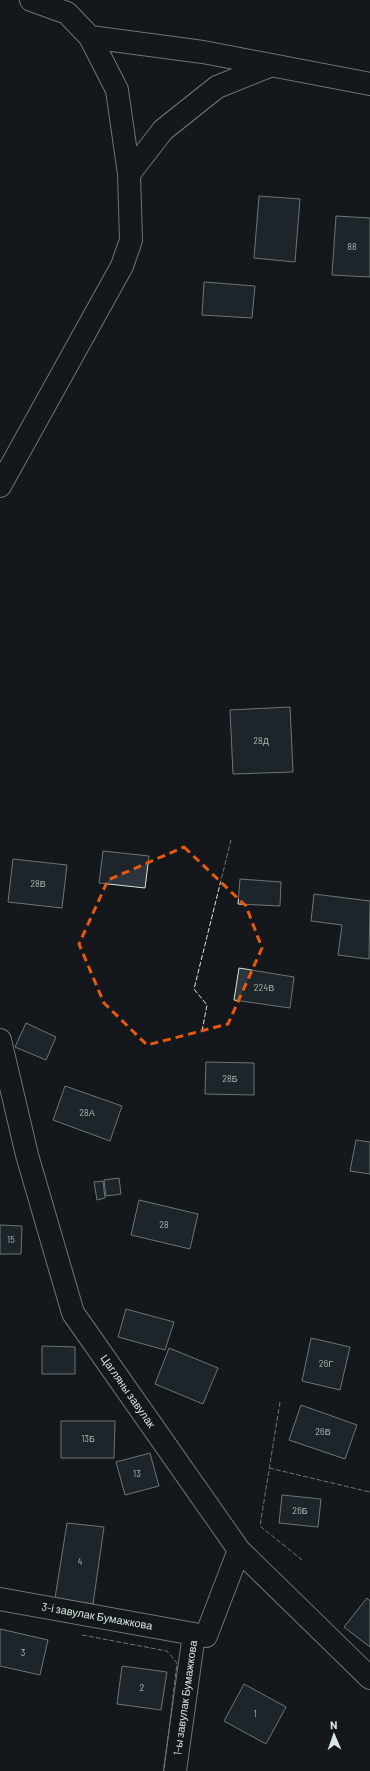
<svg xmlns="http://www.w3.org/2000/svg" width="370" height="1771" viewBox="0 0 370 1771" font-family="Barlow,sans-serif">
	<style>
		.building { fill: #2c363c; stroke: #d8e6dc }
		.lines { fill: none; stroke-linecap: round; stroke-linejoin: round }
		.minor-casing { stroke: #d8e6dc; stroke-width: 24 }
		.minor { stroke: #14181c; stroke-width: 22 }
		.fence { stroke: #d8e6dc; stroke-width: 1; stroke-dasharray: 5 2; stroke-linecap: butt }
		.marked { fill: none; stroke: #e8590c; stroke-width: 3; stroke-dasharray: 8 5; stroke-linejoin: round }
		.labels { text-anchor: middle; stroke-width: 3; stroke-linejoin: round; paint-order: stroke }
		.number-label { font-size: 9px; fill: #adbab4 }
		.street-label { font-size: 11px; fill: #d8e6dc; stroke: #14181c }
	</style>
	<rect width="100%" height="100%" fill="#14181c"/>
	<!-- building -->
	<path class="building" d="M259,196l41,3 -5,63 -41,-4z
		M336,216l34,2v59l-38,-2z
		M204,282l51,4 -3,32 -50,-3z
		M290,707l3,65 -60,2 -3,-64z
		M103,851l46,5 -4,32 -46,-5z
		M13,859l54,6 -5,43 -54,-6z
		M240,879l41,3 -1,24 -42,-2z
		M314,894l56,7 -1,58 -31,-4 4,-30 -31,-4z
		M239,968l55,9 -4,31 -56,-8z
		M26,1023l30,14 -10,23 -31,-13z
		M206,1062l48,1v32l-49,-1z
		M65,1086l57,20 -12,35 -57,-21z
		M356,1140l14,2v32l-20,-3z
		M119,1178l2,16 -15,2 -2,-16z
		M103,1181l2,17 -8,2 -3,-18z
		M139,1200l59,14 -8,35 -59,-14z
		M0,1225l22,1 -1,28h-21z
		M126,1309l48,13 -9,28 -47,-13z
		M311,1338l39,9 -10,43 -38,-9z
		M42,1346l33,1v27h-33z
		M169,1348l49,20 -15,36 -48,-20z
		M301,1405l56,20 -12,34 -56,-19z
		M61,1421h54l-1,37h-53z
		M150,1453l9,33 -34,9 -9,-33z
		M282,1495l39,4 -3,28 -39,-4z
		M67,1523l37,4 -11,77 -38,-6z
		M367,1598l3,3v46l-26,-20z
		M0,1629l48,11 -8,35 -40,-9z
		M122,1666l45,6 -6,38 -44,-6z
		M244,1684l42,23 -20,37 -42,-23z"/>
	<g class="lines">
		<defs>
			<path id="minor" d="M31,0l36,13 23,24
				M129,174l34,-44 54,-43 55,-22
				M0,486l122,-220 9,-26 -2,-66 -12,-84 -27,-53 113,15 167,32
				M0,1040l27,115 46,158 166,237 131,128
				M0,1599l194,35
				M175,1771l19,-137 12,2 33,-86"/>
		</defs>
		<!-- minor casing -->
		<use href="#minor" class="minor-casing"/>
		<!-- minor -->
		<use href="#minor" class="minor"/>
		<!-- fence -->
		<path class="fence" d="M202,1031l5,-26 -13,-16 37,-149
			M280,1402l-20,124 42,34
			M269,1468l101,24
			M82,1635l85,16 10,12 -13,108"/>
	</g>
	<!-- marked area -->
	<path d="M0 0H370V1771H0ZM184,847l62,59 16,42 -34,76 -81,21 -43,-42 -25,-59 29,-64z" fill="#14181c" fill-opacity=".55" fill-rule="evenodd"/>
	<path class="marked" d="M184,847l62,59 16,42 -34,76 -81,21 -43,-42 -25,-59 29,-64z"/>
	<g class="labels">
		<!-- number labels -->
		<g class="number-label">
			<text x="352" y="250">88</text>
			<text x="261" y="744">28Д</text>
			<text x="38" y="887">28В</text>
			<text x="264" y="991">224В</text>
			<text x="230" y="1082">28Б</text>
			<text x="87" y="1116">28А</text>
			<text x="164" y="1228">28</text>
			<text x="11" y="1243">15</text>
			<text x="326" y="1367">26Г</text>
			<text x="323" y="1435">26В</text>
			<text x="88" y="1442">13Б</text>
			<text x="137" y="1477">13</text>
			<text x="300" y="1514">26Б</text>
			<text x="80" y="1565">4</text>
			<text x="23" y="1656">3</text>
			<text x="142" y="1691">2</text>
			<text x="255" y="1717">1</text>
		</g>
		<!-- street labels -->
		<g class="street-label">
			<text transform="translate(128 1391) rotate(55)" y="4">Цагляны завулак</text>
			<text transform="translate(97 1616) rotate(10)" y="4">3-і завулак Бумажкова</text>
			<text transform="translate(185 1698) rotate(-82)" y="4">1-ы завулак Бумажкова</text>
		</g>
	</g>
	<!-- north arrow -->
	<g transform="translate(334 1735) rotate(358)" stroke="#14181c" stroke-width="3" paint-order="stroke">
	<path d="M0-3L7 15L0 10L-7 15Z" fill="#d8e6dc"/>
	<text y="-6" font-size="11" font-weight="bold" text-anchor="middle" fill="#d8e6dc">N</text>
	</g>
</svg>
